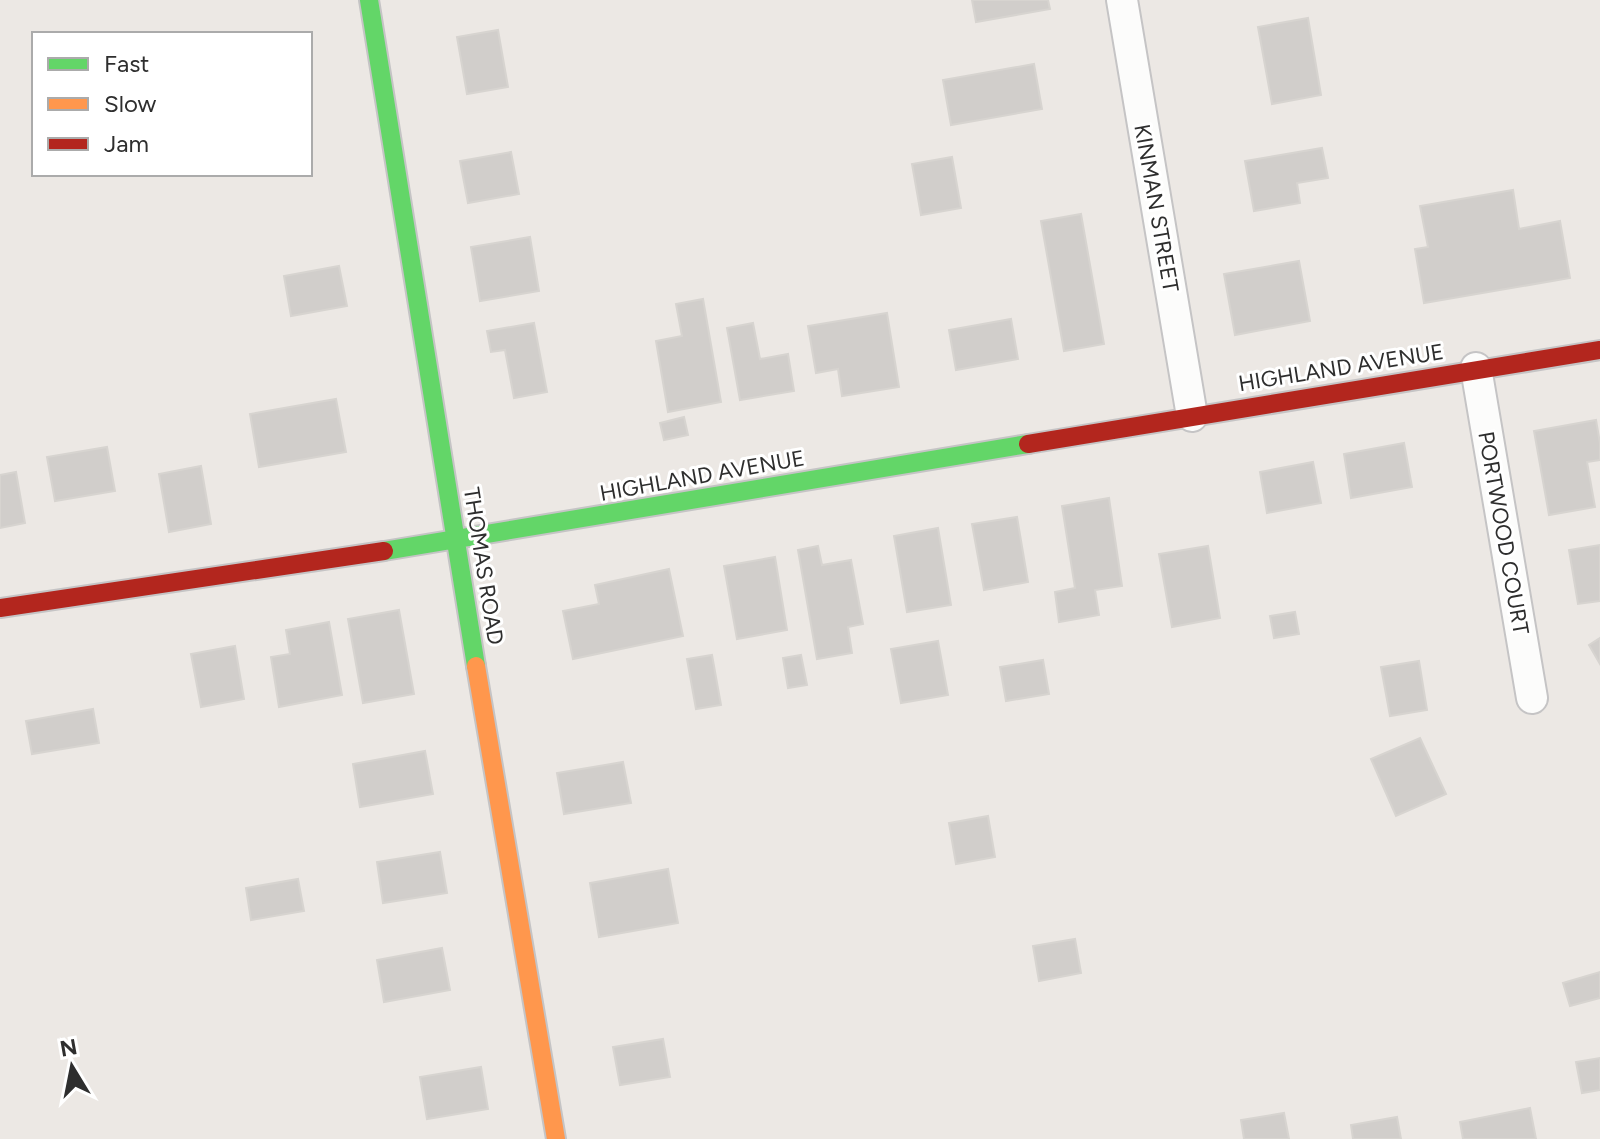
<svg xmlns="http://www.w3.org/2000/svg" width="1600" height="1139" viewBox="0 0 1600 1139" font-family="Figtree,sans-serif">
	<style>
		.building { fill: #d1cecb; stroke: #d7d4d0; stroke-width: 2 }
		.lines { fill: none; stroke-linecap: round; stroke-linejoin: round }
		.street-casing { stroke: #c5c4c5; stroke-width: 34 }
		.fast-casing { stroke: #c5c4c5; stroke-width: 22 }
		.slow-casing { stroke: #c5c4c5; stroke-width: 22 }
		.jam-casing { stroke: #c5c4c5; stroke-width: 22 }
		.street { stroke: #fcfcfb; stroke-width: 30 }
		.fast { stroke: #63d668; stroke-width: 18 }
		.slow { stroke: #ff974d; stroke-width: 18 }
		.jam { stroke: #b3261e; stroke-width: 18 }
		.labels { text-anchor: middle; stroke-width: 6; stroke-linejoin: round; paint-order: stroke }
		.street-label { font-size: 22px; fill: #2e2e2e; stroke: #fff }
	</style>
	<rect width="100%" height="100%" fill="#ece8e4"/>
	<!-- building -->
	<path class="building" d="M972,0h76l2,9 -74,13z
		M1308,18l13,77 -49,9 -14,-77z
		M498,30l10,57 -41,7 -10,-57z
		M1034,64l8,45 -91,16 -8,-45z
		M1322,148l6,30 -31,5 3,20 -46,8 -9,-50z
		M511,152l8,42 -51,9 -8,-42z
		M952,157l9,51 -40,7 -9,-51z
		M1513,190l6,39 41,-8 10,57 -146,25 -9,-54 13,-2 -8,-41z
		M1081,214l23,130 -40,7 -23,-130z
		M530,237l9,54 -59,10 -9,-54z
		M1299,261l11,60 -75,14 -11,-61z
		M339,266l8,40 -56,10 -7,-40z
		M703,299l18,103 -53,10 -12,-71 26,-5 -6,-32z
		M887,313l12,74 -57,9 -4,-27 -22,4 -8,-47z
		M1011,319l7,40 -62,11 -7,-40z
		M534,323l13,69 -33,6 -9,-48 -14,2 -4,-21z
		M753,323l7,36 28,-5 6,37 -54,9 -13,-72z
		M336,399l10,53 -87,15 -9,-53z
		M684,417l4,18 -24,5 -4,-17z
		M1596,420l4,23v17l-13,2 8,45 -46,8 -15,-84z
		M1404,443l8,44 -61,11 -7,-44z
		M107,447l8,44 -60,10 -8,-44z
		M1313,462l8,41 -54,10 -7,-41z
		M201,466l10,58 -42,8 -10,-58z
		M16,472l9,51 -25,5v-53z
		M1109,498l13,88 -27,4 4,25 -40,7 -4,-30 20,-4 -13,-82z
		M1017,517l11,65 -44,8 -12,-66z
		M938,528l13,77 -44,7 -13,-76z
		M1600,545v56l-22,3 -9,-54z
		M818,546l4,19 29,-5 12,64 -15,3 4,26 -35,6 -19,-109z
		M1208,546l12,72 -48,9 -13,-73z
		M775,557l12,73 -50,9 -13,-73z
		M669,569l14,67 -110,23 -10,-48 36,-7 -4,-19z
		M399,610l15,84 -51,9 -15,-84z
		M1295,612l4,22 -25,4 -4,-22z
		M329,622l13,73 -63,12 -8,-50 19,-3 -4,-24z
		M1600,638v26l-11,-19z
		M938,641l10,54 -47,8 -10,-54z
		M235,646l9,53 -43,8 -10,-53z
		M712,655l9,50 -25,4 -9,-50z
		M801,655l6,30 -19,3 -5,-30z
		M1043,660l6,34 -43,7 -6,-34z
		M1419,661l8,49 -37,6 -9,-49z
		M93,709l6,34 -67,11 -6,-33z
		M1420,738l26,56 -50,22 -25,-57z
		M425,751l8,43 -73,13 -7,-43z
		M623,762l8,41 -67,11 -7,-41z
		M988,816l7,41 -39,7 -7,-41z
		M440,852l7,41 -64,10 -6,-41z
		M668,869l10,54 -79,14 -9,-54z
		M298,879l6,32 -53,9 -5,-32z
		M1075,939l6,34 -42,8 -6,-35z
		M442,948l8,42 -66,12 -7,-42z
		M1600,972v26l-30,8 -7,-23z
		M663,1039l7,38 -50,8 -7,-38z
		M1600,1058v32l-18,3 -6,-31z
		M481,1067l7,42 -61,10 -7,-42z
		M1530,1108l6,31h-73l-3,-17z
		M1284,1113l5,26h-45l-3,-19z
		M1397,1117l4,22h-48l-2,-14z"/>
	<g class="lines">
		<defs>
			<path id="street" d="M1122,0l70,416
				M1476,368l56,330"/>
			<path id="fast" d="M369,0l107,666
				M384,551l644,-107"/>
			<path id="slow" d="M476,666l80,473"/>
			<path id="jam" d="M1028,444l572,-94
				M0,608l384,-57"/>
		</defs>
		<!-- street casing -->
		<use href="#street" class="street-casing"/>
		<!-- fast casing -->
		<use href="#fast" class="fast-casing"/>
		<!-- slow casing -->
		<use href="#slow" class="slow-casing"/>
		<!-- jam casing -->
		<use href="#jam" class="jam-casing"/>
		<!-- street -->
		<use href="#street" class="street"/>
		<!-- fast -->
		<use href="#fast" class="fast"/>
		<!-- slow -->
		<use href="#slow" class="slow"/>
		<!-- jam -->
		<use href="#jam" class="jam"/>
	</g>
	<g class="labels">
		<!-- street labels -->
		<g class="street-label">
			<text transform="translate(1157 208) rotate(80)" y="8">KINMAN STREET</text>
			<text transform="translate(1341 367) rotate(-9)" y="8">HIGHLAND AVENUE</text>
			<text transform="translate(702 475) rotate(-10)" y="8">HIGHLAND AVENUE</text>
			<text transform="translate(1504 533) rotate(80)" y="8">PORTWOOD COURT</text>
			<text transform="translate(484 566) rotate(81)" y="8">THOMAS ROAD</text>
		</g>
	</g>
	<!-- legend -->
	<rect x="32" y="32" width="280" height="144" fill="#ffffff" stroke="#ababab" stroke-width="2"/>
	<rect x="48" y="58" width="40" height="12" fill="#63d668" stroke="#ababab" stroke-width="2"/>
	<text x="104" y="72" font-size="24" fill="#2e2e2e">Fast</text>
	<rect x="48" y="98" width="40" height="12" fill="#ff974d" stroke="#ababab" stroke-width="2"/>
	<text x="104" y="112" font-size="24" fill="#2e2e2e">Slow</text>
	<rect x="48" y="138" width="40" height="12" fill="#b3261e" stroke="#ababab" stroke-width="2"/>
	<text x="104" y="152" font-size="24" fill="#2e2e2e">Jam</text>
	<!-- north arrow -->
	<g transform="translate(72 1067) rotate(350)" stroke="#ffffff" stroke-width="6" paint-order="stroke">
	<path d="M0-6L14 30L0 20L-14 30Z" fill="#2e2e2e"/>
	<text y="-12" font-size="22" font-weight="bold" text-anchor="middle" fill="#2e2e2e">N</text>
	</g>
</svg>
